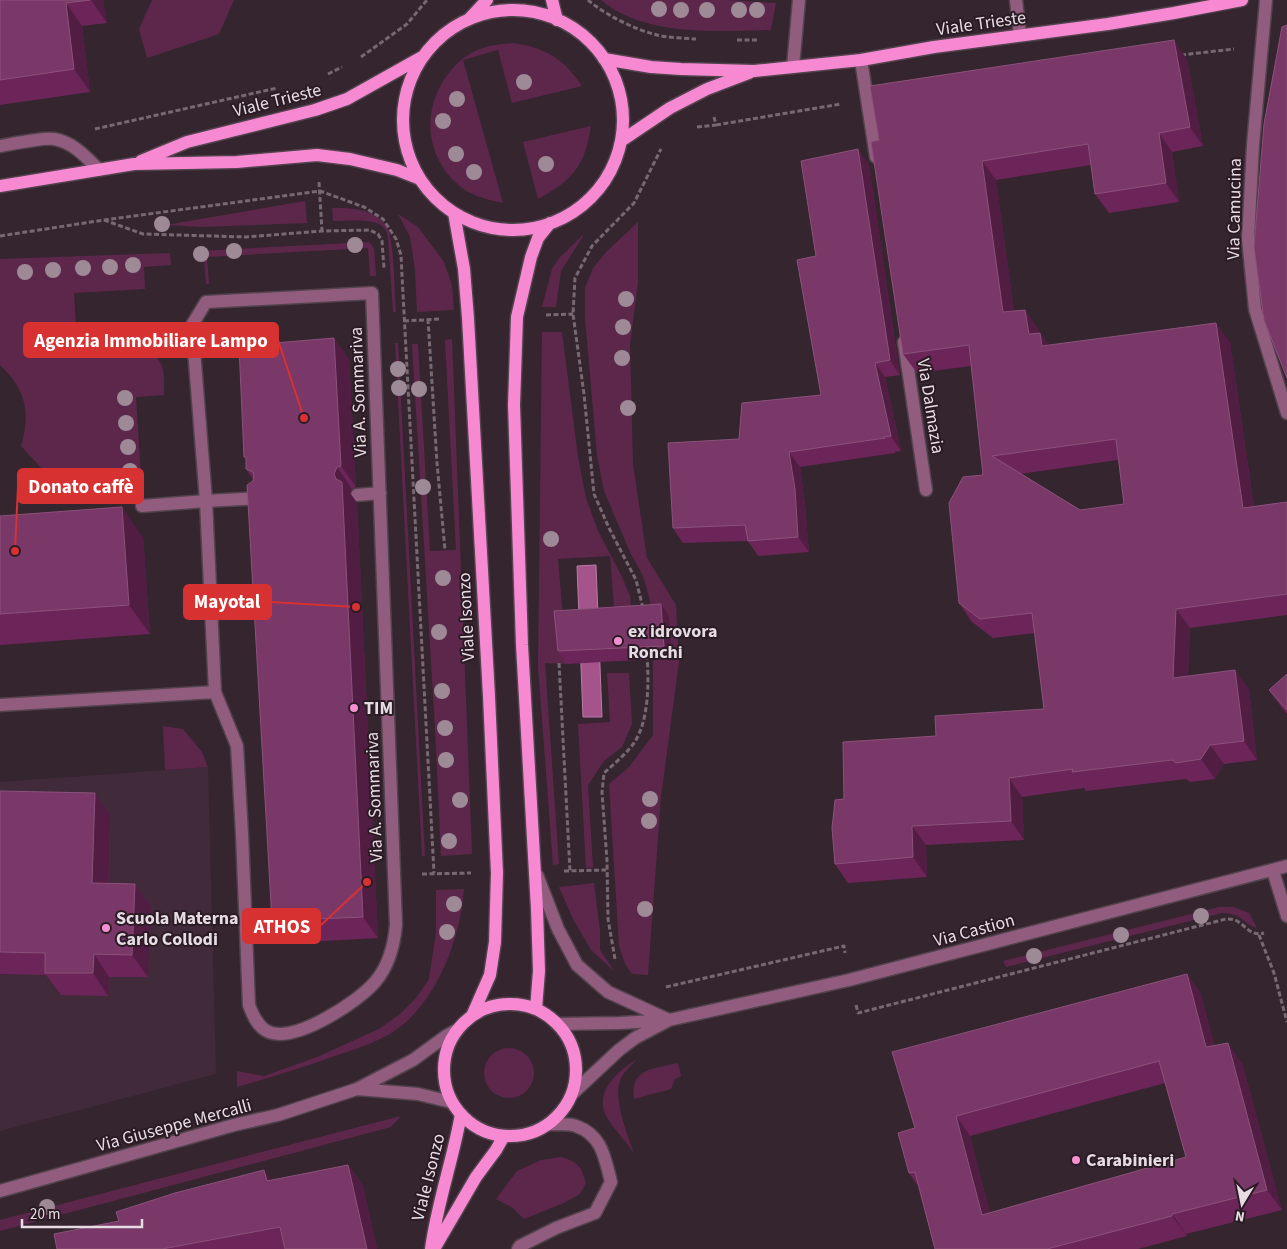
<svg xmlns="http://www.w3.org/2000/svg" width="1287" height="1249" viewBox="0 0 1287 1249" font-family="'Source Sans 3',sans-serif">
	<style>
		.built { fill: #412a39 }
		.green { fill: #5d274c }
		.water { fill: #a4548a; stroke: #b87da5 }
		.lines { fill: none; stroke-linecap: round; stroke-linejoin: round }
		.minor-casing { stroke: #51424c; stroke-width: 15 }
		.major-casing { stroke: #51424c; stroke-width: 15 }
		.path { stroke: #776972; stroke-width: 3; stroke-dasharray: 5 2.5; stroke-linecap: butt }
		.minor { stroke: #915c7e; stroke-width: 12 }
		.major { stroke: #f689d2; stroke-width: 12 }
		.tree { fill: #9e8a96 }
		.wall { fill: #6c2558; fill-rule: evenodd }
		.shaded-wall { fill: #511d42 }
		.building { fill: #793867; stroke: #8b527b; fill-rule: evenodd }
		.poi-dot { fill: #f591d3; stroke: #2b1b25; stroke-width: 2 }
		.labels { text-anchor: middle; stroke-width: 4; stroke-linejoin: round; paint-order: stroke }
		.street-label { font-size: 18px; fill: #e7dce3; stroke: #2b1b25 }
		.poi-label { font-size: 18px; font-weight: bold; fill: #e7dce3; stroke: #2b1b25; text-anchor: start }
		.leader { fill: none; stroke: #d73131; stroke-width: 2 }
		.callout-dot { fill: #d73131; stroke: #2b1b25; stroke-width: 2 }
		.callout { fill: #d73131; stroke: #d73131; stroke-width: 2 }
		.callout-label { font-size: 19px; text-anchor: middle; font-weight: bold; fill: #fff }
	</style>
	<rect width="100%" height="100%" fill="#35252f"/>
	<!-- built -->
	<path class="built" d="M208,767l8,307 -216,57v-349z"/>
	<!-- green -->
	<path class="green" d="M152,0h82l-15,34 -72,24 -8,-29z
		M601,0h126l49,3 -5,27c-53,1 -127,7 -170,-30z
		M514,43c32,5 50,16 68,43l-70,17 -14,-53 -35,10 40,143c-15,-3 -30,-7 -42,-16 -35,-28 -40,-75 -15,-110 8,-12 20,-23 34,-28 11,-4 23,-5 34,-6z
		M591,126c-6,40 -18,54 -53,73l-15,-57z
		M305,201l2,22 -105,4 -36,-2z
		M332,208c19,0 42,0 54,18 9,12 8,68 10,86h-3l-5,-74c-1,-5 -2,-9 -6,-12 -9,-8 -37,-5 -49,-5z
		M398,214l20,13 26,35 8,23 2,25 -37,2 -2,-42 -5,-33z
		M638,222v60l-8,63 3,119 14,94 29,47 3,57 -18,135 -13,178 -16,-1 -7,-10 -6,-18 -10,-162 20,-17 24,-32v-75l19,-2 -20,-42 -3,-19 -6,-21 -13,-24 -26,-61 -7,-36 -12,-137v-30l8,-20 13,-16z
		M585,233l-24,38 -5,36h-14l10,-38 8,-12z
		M369,242l5,6 2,28h-6l-2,-28 -161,9 2,27h-3l-2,-27h-5v-6z
		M170,253l1,12 -27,2 1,22 -71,4 3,52c27,-1 69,-12 84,19 4,8 3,22 3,31l-28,2 5,81 -84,7 -36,-39c10,-33 5,-57 -21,-81v-106z
		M542,332h20l16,125 8,41 12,33 24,46 8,19 2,22 -17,1 -5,-63 -52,3 9,105 -22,-1 14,201 -6,1 -15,-198z
		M452,339l20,515 -31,2 -6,-128 -23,-384h6l12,207 26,-1 -11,-210z
		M395,343h3l27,513h-3z
		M607,673h22l3,51 -10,23 -18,14 -16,24 5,82 -7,1 -8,-144 32,-2z
		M163,726l20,3 19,23 6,15 -43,3z
		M594,883l6,48v19l15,22 -24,-22 -18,-31 -14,-32z
		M464,889c-3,46 -24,103 -59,134 -21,18 -47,25 -73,34 -31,11 -63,21 -95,30v-16l27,5 53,-19 62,-28 21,-15 16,-16 13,-19 7,-47v-42z
		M1219,907h15l15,6 8,15c-17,-6 -13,-14 -35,-15l-216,54 -3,-6z
		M484 1073a25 25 0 1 1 50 0a25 25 0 1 1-50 0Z
		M637,1059c-6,7 -14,13 -17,22 -7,19 8,54 14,73 -7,-12 -18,-22 -26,-35 -16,-26 9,-47 29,-60z
		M678,1063l3,13 -6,3 -4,10 -37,10c-4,-31 19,-30 44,-36z
		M401,1116l-10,11 -391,104v-11z
		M561,1157c17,5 20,9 25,26l-6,11 -14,8 -42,17 -11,-11 -17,-9 21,-28 24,-11z"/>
	<!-- water -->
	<path class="water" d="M596,565l6,152h-19l-6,-151z"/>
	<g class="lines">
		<defs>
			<path id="minor" d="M1016,0l4,35
				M1266,0l-13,145 -5,94 7,70 32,104
				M861,60l15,97
				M793,67l6,-67
				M0,146c12,-2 45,-9 54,-7 19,3 32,18 45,31
				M372,293l24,632c-2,21 -7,41 -21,57 -17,20 -76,58 -103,51 -13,-3 -19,-17 -23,-28l-7,-171 -5,-88 -22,-54 -9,-191 -14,-176 14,-23z
				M904,342l22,148
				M357,495l23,-2
				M142,506l64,-5 55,-3
				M0,705l215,-13
				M1273,871l14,45
				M537,875l21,54 19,36 31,27 61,28 -34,18 -16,12 -46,43
				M557,1024l63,-1 49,-3 180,-40 438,-114
				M357,1089l61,5 33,8
				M0,1191l234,-66 44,-10 79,-26 56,-29 33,-24 11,-6
				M518,1249l2,-3 36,-18 39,-15 16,-31c-6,-24 -9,-47 -35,-56 -7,-3 -19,-1 -27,-2"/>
			<path id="major" d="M552,0l5,20
				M403 120a110 110 0 1 1 220 0a110 110 0 1 1-220 0Z
				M470,18l17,-18
				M604,59l47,8 30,2 73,2 107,-11 73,-13 174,-23 66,-11 68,-13
				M621,141l49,-33 37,-19 42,-16
				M141,161l46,-19 128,-32 32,-11 75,-42
				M0,186l134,-22 103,-2 80,-7 33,4 47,11 23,9
				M454,213l10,56 4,49 21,378 8,177 -2,69 -5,33 -18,41
				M444 1070a66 66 0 1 1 132 0a66 66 0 1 1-132 0Z
				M536,1009l3,-38 -2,-62 -15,-264 -8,-240 3,-88 14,-60 7,-19 12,-15
				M431,1249c6,-46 22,-89 30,-135
				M434,1249l42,-72 20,-27 8,-14"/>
		</defs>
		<!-- minor casing -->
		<use href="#minor" class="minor-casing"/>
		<!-- major casing -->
		<use href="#major" class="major-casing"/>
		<!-- path -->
		<path class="path" d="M588,0c19,16 46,29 69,35 12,3 27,3 39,4
			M737,40h22
			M1181,55l53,-6
			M361,57l46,-33 20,-24
			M328,74l14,-7
			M716,125l125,-21
			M697,127l19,-2 -2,-8
			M95,129l182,-41
			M319,182l3,49
			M104,220l39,14 103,3 76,-6 48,-1 8,4 4,7 2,28
			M0,236l104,-16 216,-29 44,16 19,12 13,20 5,16 1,20 32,598
			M546,315l27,-1
			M428,319l9,144 8,87
			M404,321l36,-2
			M643,608l-7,-28 -27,-52 -15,-34 -10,-100 -11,-80 2,-36 17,-32 42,-43 27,-54
			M559,663l11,208
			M564,871l42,-1
			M422,874l49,-1
			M1259,935l15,38 13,49
			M615,959l-7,-40 -1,-58 -5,-69 2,-19c10,-9 22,-19 30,-30 15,-22 15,-61 13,-87
			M666,987l178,-41 1,7
			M856,1005l2,8 368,-94c3,0 6,0 9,1 11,5 15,17 29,13"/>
		<!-- minor -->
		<use href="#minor" class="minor"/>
		<!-- major -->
		<use href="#major" class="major"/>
	</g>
	<!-- trees -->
	<g class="tree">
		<circle cx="659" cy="9" r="8"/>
		<circle cx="681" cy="10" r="8"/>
		<circle cx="707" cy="10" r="8"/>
		<circle cx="739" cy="10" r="8"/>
		<circle cx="757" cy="10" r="8"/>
		<circle cx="524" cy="82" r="8"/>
		<circle cx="457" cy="99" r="8"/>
		<circle cx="443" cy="121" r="8"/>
		<circle cx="456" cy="154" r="8"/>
		<circle cx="546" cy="164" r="8"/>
		<circle cx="474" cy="172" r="8"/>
		<circle cx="162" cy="224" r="8"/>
		<circle cx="355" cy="245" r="8"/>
		<circle cx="234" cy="251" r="8"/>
		<circle cx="201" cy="254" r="8"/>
		<circle cx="133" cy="265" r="8"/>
		<circle cx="110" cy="267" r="8"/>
		<circle cx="83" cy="268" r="8"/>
		<circle cx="53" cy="270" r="8"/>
		<circle cx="25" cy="272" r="8"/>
		<circle cx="626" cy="299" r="8"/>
		<circle cx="623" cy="327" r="8"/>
		<circle cx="622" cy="358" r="8"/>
		<circle cx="398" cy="369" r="8"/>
		<circle cx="399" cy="388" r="8"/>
		<circle cx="419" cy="389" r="8"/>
		<circle cx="125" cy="398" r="8"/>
		<circle cx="628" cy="408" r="8"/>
		<circle cx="126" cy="423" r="8"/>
		<circle cx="128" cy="447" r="8"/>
		<circle cx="130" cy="471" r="8"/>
		<circle cx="423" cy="487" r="8"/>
		<circle cx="551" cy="539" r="8"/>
		<circle cx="443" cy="578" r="8"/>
		<circle cx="439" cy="632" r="8"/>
		<circle cx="442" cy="691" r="8"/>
		<circle cx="445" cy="728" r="8"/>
		<circle cx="446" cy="760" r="8"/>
		<circle cx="650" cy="799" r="8"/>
		<circle cx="460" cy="800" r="8"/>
		<circle cx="649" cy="821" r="8"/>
		<circle cx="449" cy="841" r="8"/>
		<circle cx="454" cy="904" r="8"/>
		<circle cx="645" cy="909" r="8"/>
		<circle cx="1201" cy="916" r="8"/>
		<circle cx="447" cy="932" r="8"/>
		<circle cx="1121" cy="935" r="8"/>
		<circle cx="1034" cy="956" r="8"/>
		<circle cx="47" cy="1207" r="8"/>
	</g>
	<!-- wall -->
	<path class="wall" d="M0,0h103l4,23 -25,3 8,66 -90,13z
		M1187,59l16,87 -31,6 7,50 -70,11 -14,-19 -4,-29 -95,15 18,131 11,-1 13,19 1,4h1l9,12 181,-3 24,164 33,-4v113l-97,13 -2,48 61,13 8,71 -33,4 -9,15 -25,3 -4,-3 -100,12 -2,-3 -62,9 2,43 -98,5 1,32 -79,6 -13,-19 9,-65 92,-63 108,-27 -9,-76 -42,5 -21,-16 -13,-19 24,-128 -12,-109 -54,7 -14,-19 -24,-214zM1118,460l6,44 -44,6 -60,-36z
		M869,164l31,211 -15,2 16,74 -6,1v1l-95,14 5,37 4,48 -51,4 -10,-15 -65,2 -10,-15 66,-89 82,-44 -5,-139z
		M349,359l7,128 -4,2 -2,4 7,10 21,435 -91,5 -15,-22 -19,-442 -7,-10v-9l-2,-3z
		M0,516l143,21 7,97 -150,11z
		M669,616l3,42 -105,6 -9,-13z
		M1287,674v40l-5,-6 -13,-18z
		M0,791l95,2 15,22 -1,69h26l16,23 -3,70h-39l-1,19 -47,-1 -15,-20 -46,-1z
		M1187,974l14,20 13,51 28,18 40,147 -96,24 1,2 -49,13h-203l-17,-63 -9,-13 6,-45zM1165,1083l21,74 -196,56 -20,-77z
		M348,1165l15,21 14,63h-320l207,-79 7,10z"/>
	<!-- shaded-wall -->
	<path class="shaded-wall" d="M91,0h12l4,23z
		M66,3l16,23 8,66 -16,-23z
		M1174,40l13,19 16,87 -13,-19z
		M1159,133l13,19 7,50 -13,-19z
		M858,149l11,15 31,211 -10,-15z
		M982,161l14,19 21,151 -14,-19z
		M1025,310l13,19 5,25 -14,-20z
		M1216,323l14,19 27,185 -14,-19z
		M1040,333l14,19 -12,-6z
		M334,338l15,21 7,128 -15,-21z
		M875,363l10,14 16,74 -10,-15z
		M789,452l11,15 5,37 4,48 -11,-15z
		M337,467l15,22 -2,4 7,10 21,435 -15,-21 -29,-443z
		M122,507l21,30 7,97 -21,-29z
		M661,604l8,12 3,42 -8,-12z
		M1176,609l14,19 -3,69 -14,-19z
		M1235,670l14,19 8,71 -13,-19z
		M1210,745l14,19 -9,15 -14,-20z
		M1009,778l13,19 2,43 -13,-19z
		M95,793l15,22 -2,91 -16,-23z
		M912,826l14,19 1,32 -14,-20z
		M135,884l16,23 -3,70 -16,-22z
		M94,954l15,23 -1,19 -15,-23z
		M1187,974l14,20 19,73 -14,-20z
		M1228,1043l14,20 40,147 -15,-20z
		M956,1116l14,20 26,99 -14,-20z
		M348,1165l15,21 14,63h-10z
		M264,1170l15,21 -12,-10z
		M1172,1214l14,20 1,2 -15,-20z"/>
	<!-- building -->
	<path class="building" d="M0,0h90l-24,3 8,66 -74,11z
		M1287,25v353l-23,-58 -10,-73 10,-123 18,-97z
		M1174,40l16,87 -31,6 7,50 -71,11 -7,-50 -106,17 21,151 22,-2 4,24 11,-1 2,13 174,-23 27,185 44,-6v92l-111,15 -3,69 62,-8 9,71 -34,4 -9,14 -25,4 -4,-3 -100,12 1,-3 -64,9 2,43 -99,5 1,31 -78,7 -3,-36 3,-28 9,-1 -1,-57 93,-6 -1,-20 109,-7 -12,-96 -52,6 -21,-16 -10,-100 14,-26 20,-2 -14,-130 -66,9 -32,-212 8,-2 -9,-54zM1116,439l8,65 -44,6 -88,-54z
		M858,149l32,211 -15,3 16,73 -7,1 1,1 -96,14 6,37 3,48 -50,4 -3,-16 -72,3 -5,-85 71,-4 3,-36 79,-8 -24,-135 19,-4 -15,-95z
		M334,338l7,128 -4,1 -3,7 2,5 6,3 21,435 -91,4 -25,-436 6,-4 1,-5 -1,-4 -7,-3v-12h-2l-5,-111z
		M122,507l7,98 -129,9v-98z
		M661,604l3,42 -106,5 -4,-40z
		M1287,674v36l-18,-20z
		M0,791l95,2 -3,90 43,1 -3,71 -38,-1 -1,19h-48v-20l-45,-1z
		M1187,974l19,73 22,-4 39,147 -95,24v2l-125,33h-112l-20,-77 -6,1 -11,-40 17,-5 -23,-76zM1159,1061l27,96 -204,58 -26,-99z
		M348,1165l19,84h-82l-5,-22 -118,22h-105l-3,-15 65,-13 -3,-9 59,-19 89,-23 3,11z"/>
	<!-- markers -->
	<g class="poi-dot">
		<circle cx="618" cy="641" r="5"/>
		<circle cx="354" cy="708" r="5"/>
		<circle cx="106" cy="928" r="5"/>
		<circle cx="1076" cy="1160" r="5"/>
	</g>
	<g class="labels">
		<!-- street labels -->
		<g class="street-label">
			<text transform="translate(981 23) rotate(-8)" y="6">Viale Trieste</text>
			<text transform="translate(277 100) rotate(-14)" y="6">Viale Trieste</text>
			<text transform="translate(1234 209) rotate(-89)" y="6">Via Camucina</text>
			<text transform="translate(358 392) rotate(-92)" y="6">Via A. Sommariva</text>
			<text transform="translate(931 406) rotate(81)" y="6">Via Dalmazia</text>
			<text transform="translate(466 617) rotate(-93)" y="6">Viale Isonzo</text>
			<text transform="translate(374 797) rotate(-92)" y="6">Via A. Sommariva</text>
			<text transform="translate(974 930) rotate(-15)" y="6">Via Castion</text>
			<text transform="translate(174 1125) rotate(-15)" y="6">Via Giuseppe Mercalli</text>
			<text transform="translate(428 1177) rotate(-76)" y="6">Viale Isonzo</text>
		</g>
		<!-- poi labels -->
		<g class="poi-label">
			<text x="628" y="637">ex idrovora<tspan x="628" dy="21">Ronchi</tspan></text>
			<text x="364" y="714">TIM</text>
			<text x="116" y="924">Scuola Materna<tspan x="116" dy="21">Carlo Collodi</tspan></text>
			<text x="1086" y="1166">Carabinieri</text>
		</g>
	</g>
	<!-- callouts -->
	<path class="leader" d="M304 418L278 340M15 551L18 486M356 607L271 602M367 882L320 926"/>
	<g class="callout-dot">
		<circle cx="304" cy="418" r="5"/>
		<circle cx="15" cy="551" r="5"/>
		<circle cx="356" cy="607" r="5"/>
		<circle cx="367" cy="882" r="5"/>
	</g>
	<g class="callout">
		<rect x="24" y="323" width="254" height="34" rx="5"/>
		<rect x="18" y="469" width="125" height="34" rx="5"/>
		<rect x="184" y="585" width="87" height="34" rx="5"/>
		<rect x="243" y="909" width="77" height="34" rx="5"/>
	</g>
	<g class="callout-label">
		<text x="151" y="347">Agenzia Immobiliare Lampo</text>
		<text x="81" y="493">Donato caffè</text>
		<text x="227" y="608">Mayotal</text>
		<text x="282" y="933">ATHOS</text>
	</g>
	<!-- north arrow -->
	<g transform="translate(1242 1204) rotate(190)" stroke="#2b1b25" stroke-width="4" paint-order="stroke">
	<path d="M0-4L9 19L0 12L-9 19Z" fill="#e7dce3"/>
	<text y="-8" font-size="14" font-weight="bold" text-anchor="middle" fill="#e7dce3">N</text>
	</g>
	<!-- scale -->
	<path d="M22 1219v8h120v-8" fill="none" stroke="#e7dce3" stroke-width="2.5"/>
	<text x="30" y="1219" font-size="15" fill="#e7dce3" stroke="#2b1b25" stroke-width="4" paint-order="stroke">20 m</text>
</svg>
